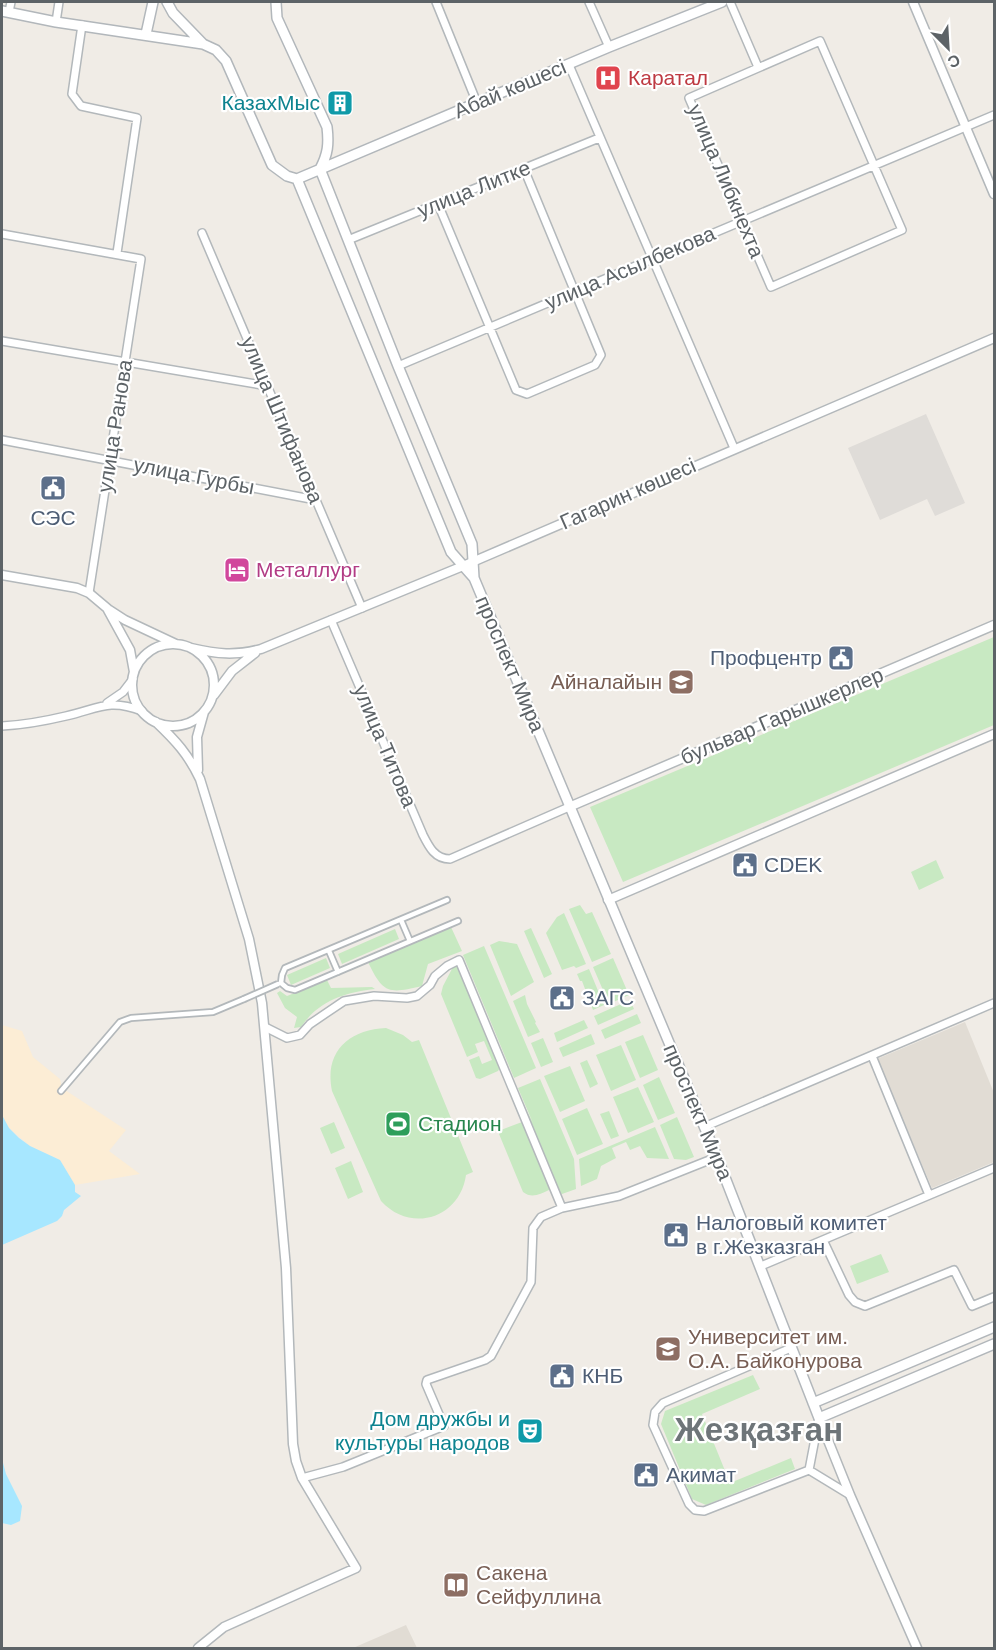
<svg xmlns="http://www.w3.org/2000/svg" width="996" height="1650" viewBox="0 0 996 1650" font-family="Helvetica,sans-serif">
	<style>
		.industrial { fill: #dfdcd8 }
		.education { fill: #e1dcd4 }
		.green { fill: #c8e9c2 }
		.sand { fill: #fcedd5 }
		.water { fill: #a7e7ff }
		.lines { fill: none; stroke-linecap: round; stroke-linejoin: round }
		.pedestrian-casing { stroke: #b3b8bb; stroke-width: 8 }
		.minor-casing { stroke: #b3b8bb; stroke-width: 10 }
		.tertiary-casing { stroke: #b3b8bb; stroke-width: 11 }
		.secondary-casing { stroke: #b2b7bb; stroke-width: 12 }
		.pedestrian { stroke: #fff; stroke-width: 4.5 }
		.minor { stroke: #fff; stroke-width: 7 }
		.tertiary { stroke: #fff; stroke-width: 8 }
		.secondary { stroke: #fff; stroke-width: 9 }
		.pedestrian-bridge-casing { stroke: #b3b8bb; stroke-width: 8; stroke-linecap: butt }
		.pedestrian-bridge { stroke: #fff; stroke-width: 4.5 }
		.labels { text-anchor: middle; stroke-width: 4.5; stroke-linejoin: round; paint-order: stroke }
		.health-label { font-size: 21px; fill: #be3a42; stroke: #fff; text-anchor: start }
		.street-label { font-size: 21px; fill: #5d6367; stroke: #fff }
		.culture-label { font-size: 21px; fill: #0d838f; stroke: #fff; text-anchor: end }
		.service-label { font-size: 21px; fill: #4e5e75; stroke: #fff; text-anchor: start }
		.hotel-label { font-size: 21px; fill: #b23c85; stroke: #fff; text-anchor: start }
		.education-label { font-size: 21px; fill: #785e54; stroke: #fff; text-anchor: start }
		.leisure-label { font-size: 21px; fill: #27864d; stroke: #fff; text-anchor: start }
		.town-label { font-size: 33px; font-weight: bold; fill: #6e7579; stroke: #fff }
	</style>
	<rect width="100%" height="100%" fill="#f0ece6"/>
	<!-- industrial -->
	<path class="industrial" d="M926,414l39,89 -30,13 -8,-17 -47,21 -32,-72z"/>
	<!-- education -->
	<path class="education" d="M965,1022l29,71v69l-62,26 -55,-129z
		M406,1625l11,23h-64z"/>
	<!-- green -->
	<path class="green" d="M994,637v88l-371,157 -33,-75z
		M936,860l8,18 -25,12 -8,-18z
		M580,905l6,9 6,-2 19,42 -19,8 -23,-53z
		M564,913l22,51 -10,4 -2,-2 -12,4 -16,-37 11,-16z
		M451,927l11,24 -34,13 -6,22c-33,8 -39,8 -54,-24z
		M531,928l21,46 -8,4 -20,-47z
		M395,929l4,10 -57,25 -4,-10z
		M499,941l18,3 17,38 -23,14 -21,-51z
		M484,946l52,122 -22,10 -51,-123z
		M326,958l4,10 -39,17 -4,-10z
		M613,958l16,37 -20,9 -16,-37z
		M457,964l43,104 -2,3 -18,8 -4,-1 -7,-18 10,-4 3,8 10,-4 -8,-19 -9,3 3,8 -11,5 -26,-63 2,-8 11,-21z
		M589,969l15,36 -11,5 -11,-29h-2l-3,-7z
		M327,980l4,8 41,-1 3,2c-29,3 -57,12 -74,38l-7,1 3,-11 -12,-9 -8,-15 3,-2 7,5z
		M525,995l2,9 9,18 -1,1 5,9 -12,5 -15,-36z
		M630,1000l4,9 -36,16 -4,-9z
		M637,1014l4,9 -36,16 -4,-9z
		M584,1020l4,8 -31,14 -3,-9z
		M386,1028l17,7 9,7 7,-2 54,132 -7,3c-6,43 -55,59 -85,26l-49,-110c-8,-39 16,-61 54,-63z
		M591,1034l4,10 -32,13 -4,-9z
		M643,1035l15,35 -18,8 -15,-36z
		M543,1038l10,24 -12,5 -10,-24z
		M621,1045l15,35 -25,11 -15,-36z
		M587,1060l11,24 -8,4 -10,-25z
		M570,1066l15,35 -25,11 -16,-36z
		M659,1077l16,36 -17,7 -15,-35z
		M540,1079l34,80 2,30 -14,5 -4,-1 -41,-102 16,32 -15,-35z
		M638,1087l16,35 -26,11 -15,-36z
		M587,1108l16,36 -26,11 -15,-36z
		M609,1111l10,25 -8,3 -11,-25z
		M677,1117l17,40 -8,3 -12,-1 -14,-34z
		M334,1122l11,26 -14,6 -11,-26z
		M522,1122l28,64 -1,4c-9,4 -17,9 -26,2l-24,-58 2,-4z
		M655,1127l14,32 -22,-1 -7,-12 -10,4 -4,-8 -14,6 4,10 -15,8 -4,13 -16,7 -2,-27z
		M351,1161l12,31 -15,7 -13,-31z
		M881,1254l8,18 -32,12 -7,-18z
		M753,1375l7,14 -58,25 28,69 61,-25 4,11 -89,36 -14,-6 -31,-75 4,-13z"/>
	<!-- sand -->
	<path class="sand" d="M2,1025l20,6 11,26 27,22 2,9 64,42 -17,21 31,23 -65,11 -15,-25 -30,-14 -21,-18 -7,-12z"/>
	<!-- water -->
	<path class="water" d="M2,1115l7,13 10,10 11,8 30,14 15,25v7l6,4 -17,14 -2,6 -5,5 -55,24z
		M2,1459l4,15 16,32 -2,15 -9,4 -9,-2z"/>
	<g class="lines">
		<defs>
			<path id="pedestrian" d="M447,900l-162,68 -3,7 -1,8 6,5 8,2 163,-69
				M401,920l9,21
				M329,951l9,21
				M61,1091l59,-69 11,-4 82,-6 31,-13"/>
			<path id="minor" d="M436,2l41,101
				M589,2l20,45
				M730,2l28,65
				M9,12l2,-10
				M56,22l3,-20
				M82,25l-10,69 9,12 56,12 -20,135
				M820,41l82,189 -131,57 -82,-189z
				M569,65l165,383
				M438,204l78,186 11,4 68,-29 6,-10 -77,-186
				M202,233l160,375
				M2,234l139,25 -52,334
				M348,240l251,-102
				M2,341l266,45
				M398,366l596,-251
				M2,440l314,60
				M331,620l92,215c6,12 12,24 27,24l119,-52
				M107,703l16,-11 10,-13
				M2,726c21,-1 43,-5 64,-10 32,-7 42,-18 76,-5
				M265,1027l22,11 13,-3 10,-11 34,-23 30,-5 33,2 10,-2 13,-11 5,-9 12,-10 12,-6 103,248
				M872,1056l57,139
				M704,1127l290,-124
				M823,1240l26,55 6,7 10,4 89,-36 18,36 22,-9
				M761,1266l233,-98
				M791,1348l-128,55 -8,9 -2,13 36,79 6,6 9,1 105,-41
				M819,1418l-10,52 41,25
				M302,1478l41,-11 101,-41 -18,-42 1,-4 58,-20 6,-4 40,-74 2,-54 8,-11 21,-9 57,-12 98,-39"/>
			<path id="tertiary" d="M913,2l81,192
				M2,575l75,13 12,5 19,16 17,11 51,24
				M108,610l22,40 4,22
				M132 685a41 41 0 1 1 82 0a41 41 0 1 1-82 0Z
				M191,648c26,6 44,8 70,1l202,-83 531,-228
				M214,695l18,-24 23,-18
				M156,722c20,19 32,32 44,57l49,160 13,64 24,265 7,176 3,17 6,17 54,90 -132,59 -26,21
				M198,770l-1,-33 7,-25
				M569,807l425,-182
				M608,900l386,-166
				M819,1418l31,77 67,153"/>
			<path id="secondary" d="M167,2l6,11 30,31
				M276,2l1,16 50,109c2,17 1,27 -7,42l78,197 74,178 2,34
				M2,11l54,11 147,22 13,6 10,11 46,104 15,11 10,3
				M146,34l7,-32
				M297,179l154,373 23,26 243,579 102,261 175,-74
				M297,179l312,-132 113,-45
				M813,1403l181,-76"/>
		</defs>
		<!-- pedestrian casing -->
		<use href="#pedestrian" class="pedestrian-casing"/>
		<!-- minor casing -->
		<use href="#minor" class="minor-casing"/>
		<!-- tertiary casing -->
		<use href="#tertiary" class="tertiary-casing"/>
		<!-- secondary casing -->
		<use href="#secondary" class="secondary-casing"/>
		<!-- pedestrian -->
		<use href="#pedestrian" class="pedestrian"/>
		<!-- minor -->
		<use href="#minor" class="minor"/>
		<!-- tertiary -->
		<use href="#tertiary" class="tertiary"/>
		<!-- secondary -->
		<use href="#secondary" class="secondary"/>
		<defs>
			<path id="pedestrian-bridge" d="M244,999l34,-15"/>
		</defs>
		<!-- pedestrian-bridge casing -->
		<use href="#pedestrian-bridge" class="pedestrian-bridge-casing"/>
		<!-- pedestrian-bridge -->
		<use href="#pedestrian-bridge" class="pedestrian-bridge"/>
	</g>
	<!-- icons -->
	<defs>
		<symbol id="hospital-square" viewBox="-11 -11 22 22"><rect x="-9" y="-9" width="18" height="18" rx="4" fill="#e0444e" stroke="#fff"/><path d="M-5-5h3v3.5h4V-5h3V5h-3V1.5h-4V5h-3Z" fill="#fff"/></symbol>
		<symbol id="building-square" viewBox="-11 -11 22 22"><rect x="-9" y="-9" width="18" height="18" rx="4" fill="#0f9aa8" stroke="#fff"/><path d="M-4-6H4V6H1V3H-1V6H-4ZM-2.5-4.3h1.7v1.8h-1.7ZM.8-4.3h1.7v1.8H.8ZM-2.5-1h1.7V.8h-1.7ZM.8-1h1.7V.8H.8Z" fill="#fff"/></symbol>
		<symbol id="civic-square" viewBox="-11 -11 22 22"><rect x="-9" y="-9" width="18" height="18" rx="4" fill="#5c6f8a" stroke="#fff"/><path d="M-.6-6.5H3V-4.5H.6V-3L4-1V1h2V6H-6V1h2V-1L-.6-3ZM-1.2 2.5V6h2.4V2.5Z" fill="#fff"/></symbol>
		<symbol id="hotel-square" viewBox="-11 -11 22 22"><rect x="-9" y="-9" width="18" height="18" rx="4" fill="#d1479c" stroke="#fff"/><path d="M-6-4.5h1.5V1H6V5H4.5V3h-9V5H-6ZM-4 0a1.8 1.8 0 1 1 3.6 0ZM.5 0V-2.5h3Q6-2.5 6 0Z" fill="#fff"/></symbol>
		<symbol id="school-square" viewBox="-11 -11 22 22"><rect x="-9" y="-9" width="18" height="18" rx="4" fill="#8d6e63" stroke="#fff"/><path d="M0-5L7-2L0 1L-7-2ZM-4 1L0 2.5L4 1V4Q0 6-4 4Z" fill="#fff"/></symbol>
		<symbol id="stadium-square" viewBox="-11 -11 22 22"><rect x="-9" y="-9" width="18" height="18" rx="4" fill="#2e9e5b" stroke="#fff"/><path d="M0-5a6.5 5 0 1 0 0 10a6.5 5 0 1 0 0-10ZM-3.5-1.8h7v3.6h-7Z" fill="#fff"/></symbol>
		<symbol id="university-square" viewBox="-11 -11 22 22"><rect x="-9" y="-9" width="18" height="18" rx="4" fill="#8d6e63" stroke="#fff"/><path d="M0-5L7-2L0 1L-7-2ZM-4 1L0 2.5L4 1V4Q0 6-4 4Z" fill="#fff"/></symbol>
		<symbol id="theatre-square" viewBox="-11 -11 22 22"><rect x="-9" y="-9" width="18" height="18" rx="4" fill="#0f9aa8" stroke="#fff"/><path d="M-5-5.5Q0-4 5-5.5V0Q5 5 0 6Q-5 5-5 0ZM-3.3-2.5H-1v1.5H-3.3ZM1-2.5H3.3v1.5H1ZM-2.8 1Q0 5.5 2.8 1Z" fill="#fff"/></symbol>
		<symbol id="library-square" viewBox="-11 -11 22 22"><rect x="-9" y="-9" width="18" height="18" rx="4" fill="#8d6e63" stroke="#fff"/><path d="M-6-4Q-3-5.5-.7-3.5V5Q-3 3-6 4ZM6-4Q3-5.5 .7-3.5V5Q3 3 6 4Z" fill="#fff"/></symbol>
	</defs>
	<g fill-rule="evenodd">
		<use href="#hospital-square" x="593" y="63" width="30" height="30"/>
		<use href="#building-square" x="325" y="88" width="30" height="30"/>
		<use href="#civic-square" x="38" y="473" width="30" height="30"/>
		<use href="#hotel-square" x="222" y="555" width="30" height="30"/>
		<use href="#civic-square" x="826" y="643" width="30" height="30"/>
		<use href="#school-square" x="666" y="667" width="30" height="30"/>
		<use href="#civic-square" x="730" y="850" width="30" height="30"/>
		<use href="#civic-square" x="547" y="983" width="30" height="30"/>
		<use href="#stadium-square" x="383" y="1109" width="30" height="30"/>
		<use href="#civic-square" x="661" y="1220" width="30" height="30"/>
		<use href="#university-square" x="653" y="1334" width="30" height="30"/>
		<use href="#civic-square" x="547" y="1361" width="30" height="30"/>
		<use href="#theatre-square" x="515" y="1416" width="30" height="30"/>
		<use href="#civic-square" x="631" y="1460" width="30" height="30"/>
		<use href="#library-square" x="441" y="1570" width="30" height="30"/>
	</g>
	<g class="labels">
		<!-- health labels -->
		<g class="health-label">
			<text x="628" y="85">Каратал</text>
		</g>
		<!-- street labels -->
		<g class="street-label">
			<text transform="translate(510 89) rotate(-23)" y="7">Абай көшесі</text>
			<text transform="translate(726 181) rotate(67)" y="7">улица Либкнехта</text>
			<text transform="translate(474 189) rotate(-22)" y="7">улица Литке</text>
			<text transform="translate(630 268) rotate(-23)" y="7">улица Асылбекова</text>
			<text transform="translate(282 420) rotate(67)" y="7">улица Штифанова</text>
			<text transform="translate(115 426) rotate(-81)" y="7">улица Ранова</text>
			<text transform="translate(194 476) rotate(11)" y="7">улица Гурбы</text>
			<text transform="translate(628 494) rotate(-24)" y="7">Гагарин көшесі</text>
			<text transform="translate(510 664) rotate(67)" y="7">проспект Мира</text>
			<text transform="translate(782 716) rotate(-23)" y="7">бульвар Гарышкерлер</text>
			<text transform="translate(385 746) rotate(67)" y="7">улица Титова</text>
			<text transform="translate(698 1112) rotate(67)" y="7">проспект Мира</text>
		</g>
		<!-- culture labels -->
		<g class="culture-label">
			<text x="320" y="110">КазахМыс</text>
			<text x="510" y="1426">Дом дружбы и<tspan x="510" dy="24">культуры народов</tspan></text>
		</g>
		<!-- service labels -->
		<g class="service-label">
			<text x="53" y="525" text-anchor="middle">СЭС</text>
			<text x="822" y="665" text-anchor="end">Профцентр</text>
			<text x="764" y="872">CDEK</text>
			<text x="582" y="1005">ЗАГС</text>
			<text x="696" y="1230">Налоговый комитет<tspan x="696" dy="24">в г.Жезказган</tspan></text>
			<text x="582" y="1383">КНБ</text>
			<text x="666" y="1482">Акимат</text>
		</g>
		<!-- hotel labels -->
		<g class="hotel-label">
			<text x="256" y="577">Металлург</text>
		</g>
		<!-- education labels -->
		<g class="education-label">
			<text x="662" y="689" text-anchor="end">Айналайын</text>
			<text x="688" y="1344">Университет им.<tspan x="688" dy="24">О.А. Байконурова</tspan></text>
			<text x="476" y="1580">Сакена<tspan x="476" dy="24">Сейфуллина</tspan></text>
		</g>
		<!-- leisure labels -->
		<g class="leisure-label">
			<text x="418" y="1131">Стадион</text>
		</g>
		<!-- town labels -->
		<g class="town-label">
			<text x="759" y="1441">Жезқазған</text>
		</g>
	</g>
	<!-- border -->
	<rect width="996" height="1650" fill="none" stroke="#5d6367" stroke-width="6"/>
	<!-- north arrow -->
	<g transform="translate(948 48) rotate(156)" stroke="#ffffff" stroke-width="4.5" paint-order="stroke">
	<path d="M0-4.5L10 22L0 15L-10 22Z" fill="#5d6367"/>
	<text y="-9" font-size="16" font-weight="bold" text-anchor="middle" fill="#5d6367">С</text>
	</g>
</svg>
